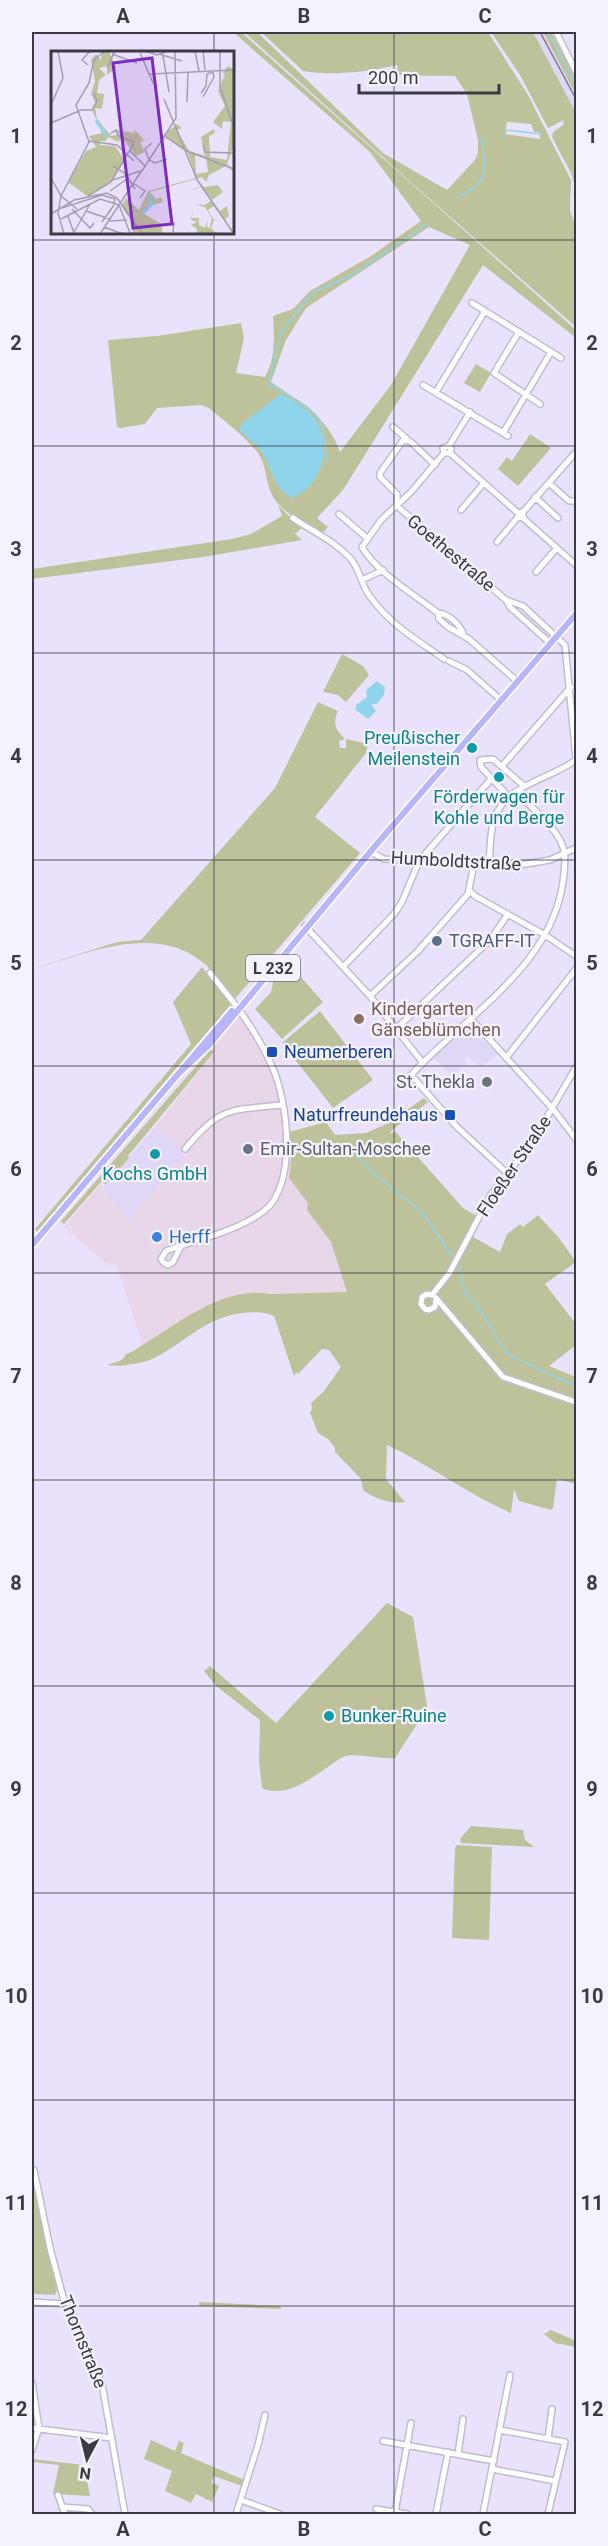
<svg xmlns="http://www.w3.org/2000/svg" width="608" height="2546" viewBox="0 0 608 2546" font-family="Roboto,sans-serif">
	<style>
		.built { fill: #e0d6f6 }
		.industrial { fill: #e8d7e8 }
		.green { fill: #bec29a; fill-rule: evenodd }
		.water { fill: #90d4ec }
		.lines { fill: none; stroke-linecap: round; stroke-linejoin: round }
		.stream { stroke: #90d4ec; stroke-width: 1.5 }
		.minor-casing { stroke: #c2bbd3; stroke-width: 8 }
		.major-casing { stroke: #fff; stroke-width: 9 }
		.minor { stroke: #fff; stroke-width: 5 }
		.major { stroke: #b8b5fb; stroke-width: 6 }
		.rail { stroke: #7b7686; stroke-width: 1.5 }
		.grid { fill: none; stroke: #3c3943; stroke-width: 1.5; stroke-opacity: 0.55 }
		.culture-dot { fill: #0f9aa8; stroke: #f5f2fd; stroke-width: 2 }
		.service-dot { fill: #5c6f8a; stroke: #f5f2fd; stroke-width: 2 }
		.education-dot { fill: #8d6e63; stroke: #f5f2fd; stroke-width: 2 }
		.transit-dot { fill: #1a4fb4; stroke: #f5f2fd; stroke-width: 2 }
		.worship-dot { fill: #6b7280; stroke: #f5f2fd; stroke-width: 2 }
		.shop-dot { fill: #3f7fe0; stroke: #f5f2fd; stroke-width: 2 }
		.labels { text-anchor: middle; stroke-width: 4.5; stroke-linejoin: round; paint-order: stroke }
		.shield { fill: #f5f2fd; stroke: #74707b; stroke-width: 1.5 }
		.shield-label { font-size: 16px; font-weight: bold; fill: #3c3943 }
		.street-label { font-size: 18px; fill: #3c3943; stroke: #f5f2fd }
		.culture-label { font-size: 18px; fill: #0d838f; stroke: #f5f2fd }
		.service-label { font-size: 18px; fill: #4e5e75; stroke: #f5f2fd; text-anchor: start }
		.education-label { font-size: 18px; fill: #785e54; stroke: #f5f2fd; text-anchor: start }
		.transit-label { font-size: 18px; fill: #164399; stroke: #f5f2fd; text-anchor: start }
		.worship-label { font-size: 18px; fill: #5b616d; stroke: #f5f2fd; text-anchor: end }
		.shop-label { font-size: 18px; fill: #366cbe; stroke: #f5f2fd; text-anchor: start }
		.inset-river { fill: none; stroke: #90d4ec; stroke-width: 3 }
		.inset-road { fill: none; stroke: #a49eb2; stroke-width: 1.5 }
		.view { fill: #7b2cbf; fill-opacity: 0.15; stroke: #7b2cbf; stroke-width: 3 }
		.inset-edge { fill: none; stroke: #3c3943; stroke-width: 3 }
		.neatline { fill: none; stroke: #3c3943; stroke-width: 2 }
		.grid-label { font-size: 20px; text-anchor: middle; font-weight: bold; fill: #3c3943 }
	</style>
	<rect width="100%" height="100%" fill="#eae2fc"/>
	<!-- built -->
	<path class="built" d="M533,32h10l33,63v18z
		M469,1027l28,27 -15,13 -14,-10 -3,1 1,6 -14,12 -19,-19 33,-29z
		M156,1126l30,27 -58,69 -25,-34z"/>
	<!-- industrial -->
	<path class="industrial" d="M245,1008l35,67 11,88 18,39 -2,8 24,32 17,50 -77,2 -11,-2 -55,14 -63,38 -26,-80 -7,2 -45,-39 37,-43 27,37 58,-68 -30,-27 59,-75 -4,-3z"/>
	<!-- green -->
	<path class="green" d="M233,32h8l335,298v8l-93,-73 -140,225 -26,28 11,9 -5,6c-18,-10 -43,-20 -52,-40 -6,-14 -4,-27 -13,-40 -13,-17 -33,-31 -49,-45l-8,-3 -44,3 -12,16 -24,4 -4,-1 -9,-87 49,-4 84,-13 3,15 -8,35 29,4c11,-19 9,-40 8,-61l20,-7 17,-18 61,-35 50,-35 -51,-69zM429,227l41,18 -79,140 -51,67c-12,-35 -40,-50 -69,-70l15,-42 20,-32z
		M244,32h13l126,121 64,37 28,-30 3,-8v-12l-11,-46 -12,-18 -89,-1 32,-6 -1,-4c-31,7 -63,11 -94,6l-42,-39h227l40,63 43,85 -1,30 6,18v99l-160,-140zM507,122l24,2 3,8h5l1,7 -35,-5z
		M491,32h42l43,81v77l-5,-17 -19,-36 1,-5 10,-7 1,-5 -16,8 -28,-53z
		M543,32h8l25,46v17z
		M476,364l15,9 -11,19 -16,-9z
		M530,434l21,14 -33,38 -20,-17 9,-12 5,4z
		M278,505l16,16 10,5 -9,8 7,6 -99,17 -171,22v-10l200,-30 19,-5 31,-18z
		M342,654l21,12 6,9 -23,27 -8,-7 -15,-3z
		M318,702l20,9c-6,12 -2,20 7,28l-6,2 1,7h6v-9l22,5 -2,9 -51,64 45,36 -126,147c-10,-14 -19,-29 -33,-39 -49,-38 -117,-6 -169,8l85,-27 24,-2 134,-152z
		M286,961l16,13 -2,2 23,26 -41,37 -27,-30 16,-17 4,-19z
		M202,967l30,36 -195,229 -2,-3 156,-185 -18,-42z
		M320,1011l53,69 -40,28 -51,-65z
		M211,1049l3,3 -86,104 1,2 -24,27 -3,-4 -38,43 -3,-3z
		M424,1098l4,4 -38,30 2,2 3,-3 68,77 19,11 -9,18 27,15 7,-18 13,-10 3,3 15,-12 21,23 17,24 -31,22 31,40v21l-27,21 27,11v107l-19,-5 -4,29 -2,2 -32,-9 -5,-11 -3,23c-44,-19 -81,-48 -124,-68l-1,34 19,23c-13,3 -32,-4 -42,-12l-2,-11 -26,-27v-4l-7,-9 -10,-6 -8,-20 2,-4 -1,-6 13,-12 17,-24 -12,-17 -7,-1 -24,25 -1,-2 -3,4 -20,-60c-10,-5 -21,-4 -32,-3 -41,6 -56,30 -90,46 -12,5 -33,8 -45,6l15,-5 4,-6c10,-3 15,-9 24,-14 36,-22 76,-54 121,-46l76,-2 -16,-50 -24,-32 1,-7 -19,-25 2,-16 -2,-30 37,-10 9,13 31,-2 20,-9z
		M387,1603l26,14 15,95 -9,9 -24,37c-13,2 -43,-6 -52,-1 -23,13 -52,44 -81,31l-3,-27 1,-41 -44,-34 -12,-15 6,-5 66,57z
		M471,1826l52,4 2,10 9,7 -73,-4 -1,-4z
		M457,1845l35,2 -3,93 -37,-2 3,-90z
		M32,2167l26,121 -3,7 -23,-1z
		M199,2302l81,4 2,3 -83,-3z
		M551,2330l25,11v6l-21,-4 -11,-9z
		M151,2440l24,11 4,-10 5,2 -3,10 63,27 -2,6 -28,-10 -3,7 8,3 -7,16 -16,-8 -5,9 -26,-12 7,-20 -28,-12z
		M32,2459l52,6 6,31 -37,-2 6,-29 -27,-3z"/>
	<!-- water -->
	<path class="water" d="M281,394c11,6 23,12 31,21 22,26 12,71 -20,83 -19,-10 -19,-27 -29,-44 -5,-9 -17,-16 -24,-24l4,-7z
		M377,681l8,6 -1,8 -7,9h-6l5,7 -8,8 -12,-9v-5l11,-8 -1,-7z"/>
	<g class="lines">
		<!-- stream -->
		<path class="stream" d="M548,32l28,53
			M505,137l1,-7 36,4
			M457,197c34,-15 28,-27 25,-59
			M327,461c-2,-11 -1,-23 -4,-33 -5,-21 -38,-34 -54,-44l12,-52 31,-39 40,-18 77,-52
			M354,1152l20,22 48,38 30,44
			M459,1267l6,25 12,14 30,48 69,32"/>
		<defs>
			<path id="minor" d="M556,32l20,40
				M472,303l89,55
				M519,332l-25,41 46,31
				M423,385l85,51
				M436,392l49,-81
				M393,427l13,11
				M503,433l48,-81
				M449,446l21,-34
				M444,453l-33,39 -30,28 -19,27c14,25 53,48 76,66 11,1 23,12 26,23
				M450,453l1,-5 -2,-2 -6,2 1,5h6l68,60
				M549,483l20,18h7
				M535,497l23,21
				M397,506l109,94 4,7 41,37
				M397,506v-12l-17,-17v-4l24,-34 7,3 24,23
				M461,510l23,-27
				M523,512l53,-60
				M339,514l28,24
				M293,518c20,14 40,22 57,40 10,11 11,26 19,37 19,28 48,45 75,64
				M523,518v-6l-5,1v4l5,1 53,47
				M497,542l21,-25
				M536,572l21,-24
				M362,580l21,-10
				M506,600l17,6 42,39 11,114
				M438,613l1,6 9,8 21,12 49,43
				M449,661l18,9 35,31
				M502,766l69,-79
				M509,797l-28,-30 -1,-7 13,-1 31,27
				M371,852l13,7 129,7 37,-6 26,-12
				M489,865c1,-14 1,-29 4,-42 9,-38 56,-43 83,-63
				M469,890l6,6 70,39 31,21
				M305,926l65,70 53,67
				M343,967l51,-53 8,-12 17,-41 72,-82
				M370,996l48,-45 50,-57 6,-30
				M471,1019l82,90 23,30
				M396,1029l95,-90 17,-25
				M506,1058l70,-89
				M185,1149c34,-42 45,-39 97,-44
				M508,1174l-51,-47 -46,-52c56,-61 146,-111 153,-202 1,-11 2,-21 -3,-31 -10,-20 -30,-35 -46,-50
				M181,1246l-8,16 -5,3 -4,-2 -3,-4 5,-8c32,-12 70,-19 98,-40 34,-26 24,-112 7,-147 -15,-34 -38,-63 -61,-91
				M436,1298l67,79 73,25
				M436,1300l-1,7 -6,3 -4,-1 -4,-5 1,-7 5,-3 5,1 18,-23 40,-76 43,-55 43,-74
				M34,2170l16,78 15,56 6,6 31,74 23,130
				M32,2302l33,2
				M32,2383l7,45 -7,22
				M32,2428l80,10
				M500,2430l65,12 -17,72
				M548,2439l4,-30
				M383,2441l111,20
				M458,2454l5,-35
				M492,2469l63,12
				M58,2495l7,19
				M241,2500l39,14
				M62,2507l26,2 4,5
				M376,2509l31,5
				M395,2512l16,-89
				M236,2514l22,-69 7,-30
				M436,2514l12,-62
				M483,2514l27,-139"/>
			<path id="major" d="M179,1073l30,-28 167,-200 200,-231
				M32,1245l200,-234"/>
		</defs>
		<!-- minor casing -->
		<use href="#minor" class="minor-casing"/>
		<!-- major casing -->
		<use href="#major" class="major-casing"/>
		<!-- minor -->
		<use href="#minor" class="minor"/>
		<!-- major -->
		<use href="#major" class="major"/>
		<!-- rail -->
		<path class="rail" d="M540,32l36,67"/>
	</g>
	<!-- grid -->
	<path class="grid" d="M214,32v20M394,32v2482M214,232v2282M32,240h544M32,446h544M32,653h544M32,860h544M32,1066h544M32,1273h544M32,1480h544M32,1686h544M32,1893h544M32,2100h544M32,2306h544"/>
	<!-- markers -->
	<g class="culture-dot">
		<circle cx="472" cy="748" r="6"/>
		<circle cx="499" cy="777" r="6"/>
		<circle cx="155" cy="1154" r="6"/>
		<circle cx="329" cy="1716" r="6"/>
	</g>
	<circle class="service-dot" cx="437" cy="941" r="6"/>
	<circle class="education-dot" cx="359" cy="1019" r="6"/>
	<g class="transit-dot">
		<rect x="266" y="1046" width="12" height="12" rx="3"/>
		<rect x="444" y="1109" width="12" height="12" rx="3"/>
	</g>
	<g class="worship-dot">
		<circle cx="487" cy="1082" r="6"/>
		<circle cx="248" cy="1149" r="6"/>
	</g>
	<circle class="shop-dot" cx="157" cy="1237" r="6"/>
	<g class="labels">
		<!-- shield labels -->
		<rect class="shield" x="246" y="955" width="54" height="26" rx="4.5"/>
		<g class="shield-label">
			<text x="273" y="974">L 232</text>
		</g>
		<!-- street labels -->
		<g class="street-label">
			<text transform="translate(451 553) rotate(40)" y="6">Goethestraße</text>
			<text transform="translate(456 861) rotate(3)" y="6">Humboldtstraße</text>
			<text transform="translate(514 1166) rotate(-56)" y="6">Floeßer Straße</text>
			<text transform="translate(83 2342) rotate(68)" y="6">Thornstraße</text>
		</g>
		<!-- culture labels -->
		<g class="culture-label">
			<text x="460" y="744" text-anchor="end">Preußischer<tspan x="460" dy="21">Meilenstein</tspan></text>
			<text x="499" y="803">Förderwagen für<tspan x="499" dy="21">Kohle und Berge</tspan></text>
			<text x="155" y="1180">Kochs GmbH</text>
			<text x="341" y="1722" text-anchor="start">Bunker-Ruine</text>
		</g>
		<!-- service labels -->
		<g class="service-label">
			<text x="449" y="947">TGRAFF-IT</text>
		</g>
		<!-- education labels -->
		<g class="education-label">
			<text x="371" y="1015">Kindergarten<tspan x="371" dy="21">Gänseblümchen</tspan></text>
		</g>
		<!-- transit labels -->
		<g class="transit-label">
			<text x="284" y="1058">Neumerberen</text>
			<text x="438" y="1121" text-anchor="end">Naturfreundehaus</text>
		</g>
		<!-- worship labels -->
		<g class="worship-label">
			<text x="475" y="1088">St. Thekla</text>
			<text x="260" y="1155" text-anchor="start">Emir-Sultan-Moschee</text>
		</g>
		<!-- shop labels -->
		<g class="shop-label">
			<text x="169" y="1243">Herff</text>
		</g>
	</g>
	<!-- overview -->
	<g transform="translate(51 51)">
		<rect width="183" height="183" fill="#eae2fc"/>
		<path d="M58,0l7,17 -9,7v-9l-8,2 7,7 -7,5 -2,13 7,1 -2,15 -7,-1 2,11 14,17 6,-1 -1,-5 19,3 -1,-4 10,11 11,-4 -15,6 5,10 -9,4 -14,-18 -4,4 -10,-5 -2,4h-7l1,4 15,1 10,15 -14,20 -24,15 -19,-14 18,-31 10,-4 -7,-11 13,-3 -10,-23 3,-8 -4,-8 4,-13 -4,-21 5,-6 5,6 1,-7zM177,15l6,4v75l-7,19 7,8 -8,-6 -17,9 -3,7 -4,-5 -5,2 7,8 14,-2 5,7 -11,8 8,11 7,-5 2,10 -5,4 -9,-15 -7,5 6,10 -3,9 8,5 -15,-1 -2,1h-7l-5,-1 6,1 1,-5 -6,-4 6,-3 -6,-2 3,-16 11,1 7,-5 -11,-14 -5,3 -5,1 10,-4 -5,-7 -46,13 6,7 5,-2 2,5 -9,3 -2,-4 -9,12 18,11 2,10h-32l5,-8 -14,-21 4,-7 13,12 9,-19 48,-13 -8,-25 -22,-15 -4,3 -3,-2 18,-15 5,4 -5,2 12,21 16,5 -4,-19 13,-8 1,4 -6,3 1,21 17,3 4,-38 -8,-1 -1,8 -9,-7 12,-16 -7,-15 7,-17 -3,-2zM144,104l11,3 2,14 -12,2zM143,153l11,3 7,11 -2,10 -3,-1 1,-7 -3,8 -6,-3v-7h-7z" fill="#bec29a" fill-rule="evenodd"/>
		<path class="inset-river" d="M45,69l10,16M92,162l9,-9 -4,-8"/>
		<path class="inset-road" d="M94,0l12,4 11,-4M144,0l4,20M152,0l2,19M169,0v36l14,41M89,2l13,30M61,3l25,9M108,3l23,7M112,5l6,36M37,14l-6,-5 8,-9M56,17l8,-17M99,23l84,-4M150,42l5,-7 1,-12M152,46l11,-20 -1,-5 -6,2M113,48l9,22M136,51l1,-30M0,54l12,-27 -5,-27M41,59l5,-9 -3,-8M0,72l30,-13h11M123,72l23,57 37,54M59,83l6,-4 2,6 16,6M115,86l21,14 47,18M38,90l28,4 17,16M101,92l-7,6 4,11 6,3 12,-4M152,94l2,7 29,1M79,100l15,15M62,115l13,8 9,15M91,120l34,-53 -1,-67M0,127l10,18 -3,17 6,21M62,129l27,-9M82,132l12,8 -5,7M59,140l17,-12M37,145l23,-14 23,-39M70,153l15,22M68,154l11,28M11,157l40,-13 13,4 -1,4M21,158l18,19 4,-5M26,158l-16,-13 28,-54 -13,-37 13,-22 5,-23 11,-9M35,160l24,8M0,163l23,-14 33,-7 10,5 26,36M17,165l6,17M10,168l39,-20 19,6M57,170l19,-1M51,171l12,-17M112,174l11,-2 -1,9M53,176l19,7M22,183l17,-30M49,183l42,-64"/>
		<path class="view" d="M101,7l20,166 -39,4 -20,-165z"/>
		<rect width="183" height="183" class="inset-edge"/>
	</g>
	<!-- border -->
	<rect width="608" height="2546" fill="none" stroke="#f5f2fd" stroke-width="66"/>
	<!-- north arrow -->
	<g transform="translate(87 2459) rotate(187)" stroke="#f5f2fd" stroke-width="4.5" paint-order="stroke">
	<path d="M0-4.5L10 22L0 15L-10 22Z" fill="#3c3943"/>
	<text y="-9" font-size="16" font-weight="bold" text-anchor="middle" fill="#3c3943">N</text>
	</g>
	<!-- scale -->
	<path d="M359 84v9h140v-9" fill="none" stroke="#3c3943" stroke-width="3"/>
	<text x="368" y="84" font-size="18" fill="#3c3943" stroke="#f5f2fd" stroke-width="4.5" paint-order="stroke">200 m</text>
	<rect x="33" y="33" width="542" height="2480" class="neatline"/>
	<g class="grid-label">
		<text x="123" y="23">A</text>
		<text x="304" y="23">B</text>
		<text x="485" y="23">C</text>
		<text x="16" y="143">1</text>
		<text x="592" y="143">1</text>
		<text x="16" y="350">2</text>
		<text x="592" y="350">2</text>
		<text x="16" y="556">3</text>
		<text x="592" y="556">3</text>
		<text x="16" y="763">4</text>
		<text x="592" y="763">4</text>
		<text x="16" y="970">5</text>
		<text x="592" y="970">5</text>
		<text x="16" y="1176">6</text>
		<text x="592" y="1176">6</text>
		<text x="16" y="1383">7</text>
		<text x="592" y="1383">7</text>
		<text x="16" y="1590">8</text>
		<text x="592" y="1590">8</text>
		<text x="16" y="1796">9</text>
		<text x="592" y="1796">9</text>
		<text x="16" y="2003">10</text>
		<text x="592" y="2003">10</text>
		<text x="16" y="2210">11</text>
		<text x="592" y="2210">11</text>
		<text x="16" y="2416">12</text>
		<text x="592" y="2416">12</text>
		<text x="123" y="2536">A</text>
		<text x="304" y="2536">B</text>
		<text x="485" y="2536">C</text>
	</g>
</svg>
